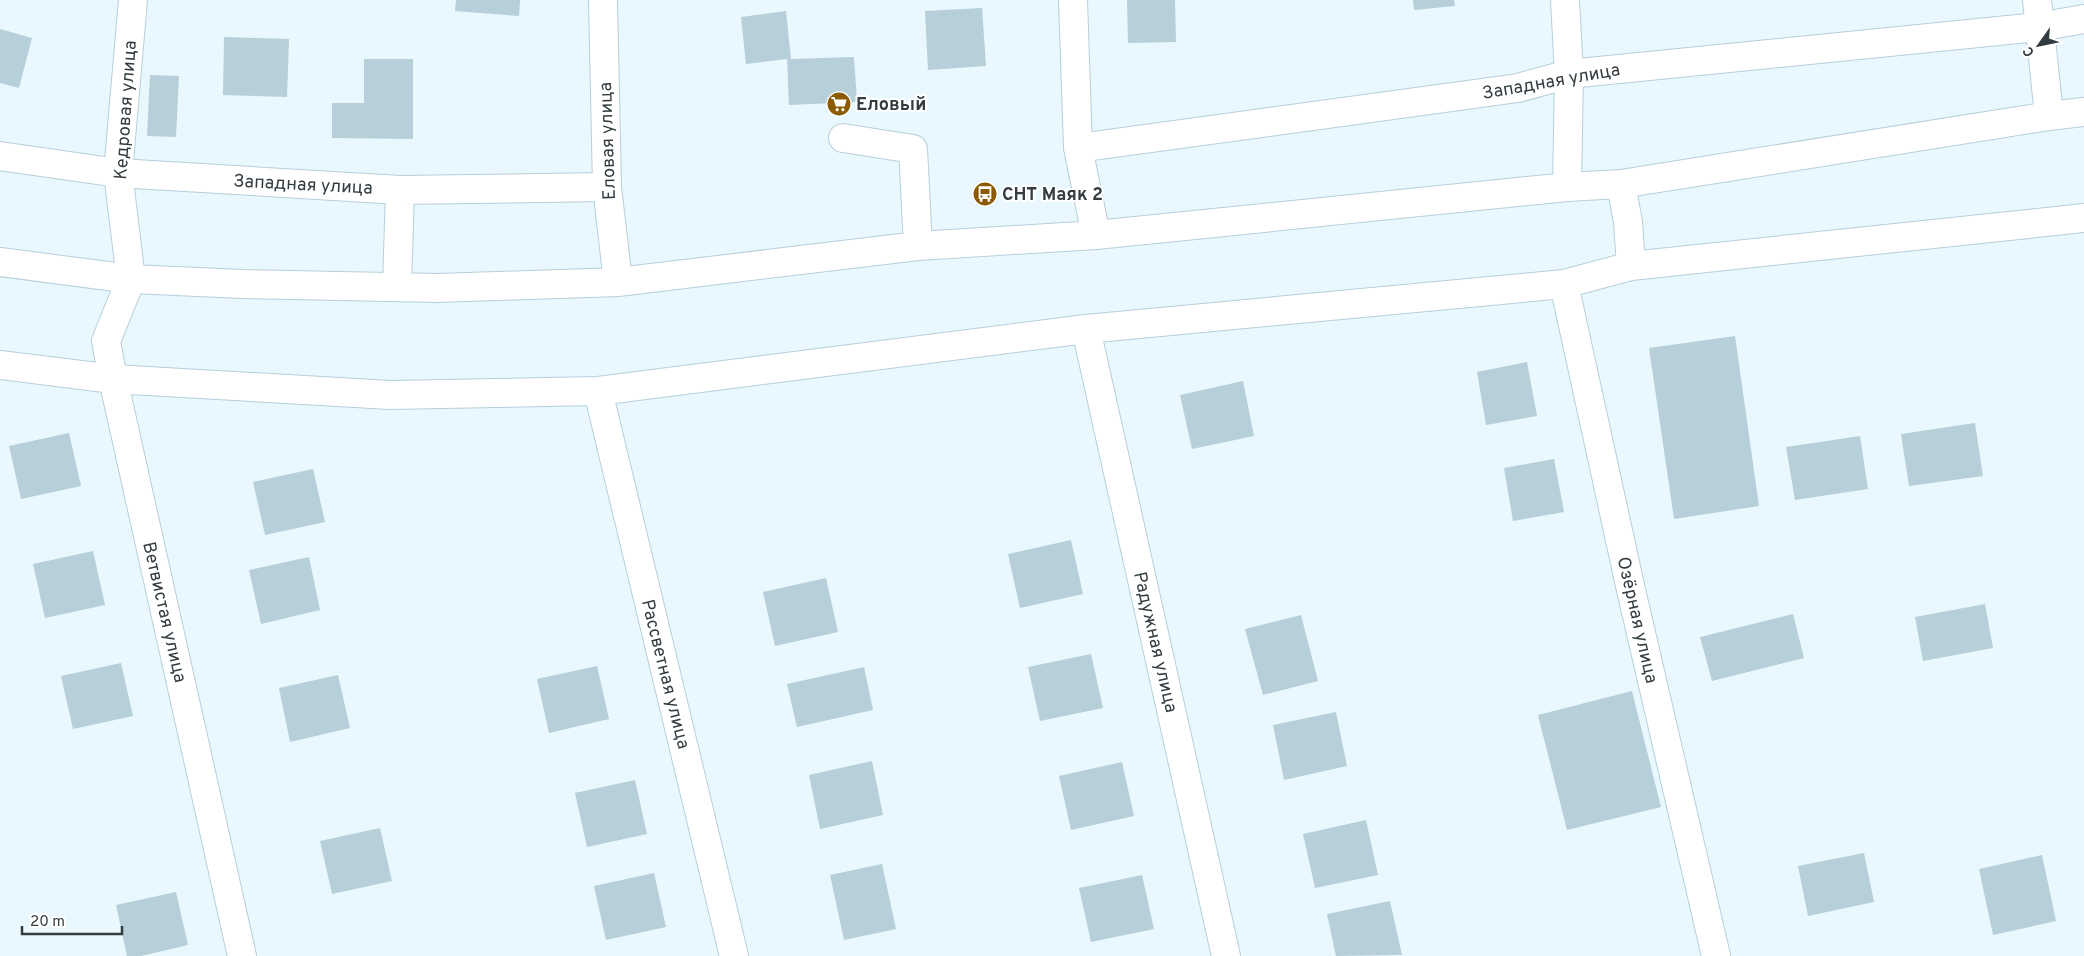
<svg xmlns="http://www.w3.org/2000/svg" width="2084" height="956" viewBox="0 0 2084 956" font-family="Overpass,sans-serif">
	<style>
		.building { fill: #b6cfd8 }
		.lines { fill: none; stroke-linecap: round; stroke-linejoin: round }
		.minor-casing { stroke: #b6cfd9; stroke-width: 30 }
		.minor { stroke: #fff; stroke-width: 28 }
		.labels { text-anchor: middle; stroke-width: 4; stroke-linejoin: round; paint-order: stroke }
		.street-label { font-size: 18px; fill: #333d41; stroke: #fff }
		.poi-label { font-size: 18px; font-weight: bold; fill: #333d41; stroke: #fff; text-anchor: start }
	</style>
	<rect width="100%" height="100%" fill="#e9f8fe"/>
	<!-- building -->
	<path class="building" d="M456,0h64l-1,16 -64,-5z
		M1127,0h48l1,42 -48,1z
		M1413,0h41l1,6 -41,4z
		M982,8l4,58 -58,4 -3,-59z
		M786,11l5,48 63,-2 3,45 -68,3 -2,-46 -41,5 -5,-47z
		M0,29l32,9 -13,50 -19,-5z
		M224,37l65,2 -2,58 -64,-2z
		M364,59h49v80l-81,-1v-35h32z
		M150,75l29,1 -3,61 -29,-1z
		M1735,336l24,170 -85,13 -25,-171z
		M1527,362l10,54 -51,9 -9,-53z
		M1243,381l11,55 -62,13 -12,-54z
		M1975,423l8,53 -74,10 -8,-52z
		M69,433l12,53 -60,13 -12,-53z
		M1860,436l8,53 -73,11 -9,-53z
		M1554,459l10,53 -51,9 -9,-53z
		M313,469l12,53 -60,13 -12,-53z
		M1071,540l12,54 -63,14 -12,-54z
		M93,551l12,54 -60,13 -12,-54z
		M309,557l11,53 -59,14 -12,-54z
		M826,578l12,54 -63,14 -12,-54z
		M1985,604l8,44 -70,13 -8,-44z
		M1793,614l11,44 -92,23 -12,-44z
		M1301,615l17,66 -55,14 -18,-66z
		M1091,654l12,54 -63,13 -12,-54z
		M121,663l12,53 -60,13 -12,-53z
		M597,666l12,53 -60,14 -12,-54z
		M864,667l9,43 -76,17 -10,-43z
		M338,675l12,53 -60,14 -11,-54z
		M1632,691l29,116 -94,23 -29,-115z
		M1336,712l11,54 -63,14 -11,-55z
		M872,761l11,54 -63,14 -11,-54z
		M1122,762l12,54 -63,14 -12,-54z
		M635,780l12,54 -60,13 -12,-54z
		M1366,820l12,55 -63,13 -12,-54z
		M380,828l12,53 -60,13 -12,-53z
		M1864,853l10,49 -66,14 -10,-50z
		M2042,855l14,66 -63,14 -14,-66z
		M882,864l14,65 -52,11 -14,-65z
		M654,873l12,54 -60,13 -12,-54z
		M1142,875l12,54 -63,13 -12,-54z
		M176,892l12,53 -47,11h-14l-11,-51z
		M1390,901l12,54 -66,1 -9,-42z"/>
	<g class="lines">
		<defs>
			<path id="minor" d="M133,0l-15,173 13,106 -25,62 7,38 277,16 208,-4 488,-62 478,-45 67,-18 453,-48
				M603,0l4,187 11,95
				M1073,0l5,148 18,87
				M1565,0l4,74 -2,113
				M2037,0l12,116
				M843,138l70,11 5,97
				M1078,148l440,-60 51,-14 469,-47 46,-8
				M0,156l118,17 282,17 207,-3
				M1621,184l7,38 3,44
				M0,262l131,17 112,5 195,4 180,-6 300,-36 178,-11 471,-48 54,-3 428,-68 35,-4
				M1564,284l67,306 85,366
				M397,287l3,-97
				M1086,329l140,627
				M0,365l113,14 129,577
				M598,391l136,565"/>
		</defs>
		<!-- minor casing -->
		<use href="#minor" class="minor-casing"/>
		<!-- minor -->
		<use href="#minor" class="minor"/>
	</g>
	<!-- icons -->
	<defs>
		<symbol id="supermarket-disc" viewBox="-11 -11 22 22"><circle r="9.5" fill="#8b5a01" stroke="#fff"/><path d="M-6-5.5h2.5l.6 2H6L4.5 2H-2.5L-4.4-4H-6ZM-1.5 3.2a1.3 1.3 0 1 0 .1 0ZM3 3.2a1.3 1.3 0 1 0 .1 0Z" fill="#fff"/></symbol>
		<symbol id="bus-disc" viewBox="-11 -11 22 22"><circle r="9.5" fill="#8b5a01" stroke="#fff"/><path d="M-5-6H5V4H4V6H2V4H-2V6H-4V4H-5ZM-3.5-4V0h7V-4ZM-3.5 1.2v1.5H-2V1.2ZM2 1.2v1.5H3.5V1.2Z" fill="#fff"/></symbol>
	</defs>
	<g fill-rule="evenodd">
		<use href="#supermarket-disc" x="825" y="90" width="28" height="28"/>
		<use href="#bus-disc" x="971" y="180" width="28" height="28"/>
	</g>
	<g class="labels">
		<!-- street labels -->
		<g class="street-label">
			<text transform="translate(1551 81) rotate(-10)" y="6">Западная улица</text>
			<text transform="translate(125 110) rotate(-86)" y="6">Кедровая улица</text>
			<text transform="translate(607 141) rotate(-92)" y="6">Еловая улица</text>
			<text transform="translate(303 184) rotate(3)" y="6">Западная улица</text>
			<text transform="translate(165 612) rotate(77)" y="6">Ветвистая улица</text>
			<text transform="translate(1638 620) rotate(77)" y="6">Озёрная улица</text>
			<text transform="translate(1156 642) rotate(77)" y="6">Радужная улица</text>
			<text transform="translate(666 674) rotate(76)" y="6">Рассветная улица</text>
		</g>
		<!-- poi labels -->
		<g class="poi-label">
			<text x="856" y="110">Еловый</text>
			<text x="1002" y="200">СНТ Маяк 2</text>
		</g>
	</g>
	<!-- north arrow -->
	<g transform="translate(2039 45) rotate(237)" stroke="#ffffff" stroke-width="4" paint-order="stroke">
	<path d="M0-4L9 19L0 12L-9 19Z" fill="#333d41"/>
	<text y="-8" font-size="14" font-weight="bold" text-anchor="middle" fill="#333d41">С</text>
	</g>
	<!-- scale -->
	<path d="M22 926v8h100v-8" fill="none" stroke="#333d41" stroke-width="2.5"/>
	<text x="30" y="926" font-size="15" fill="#333d41" stroke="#ffffff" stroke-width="4" paint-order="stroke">20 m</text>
</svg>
